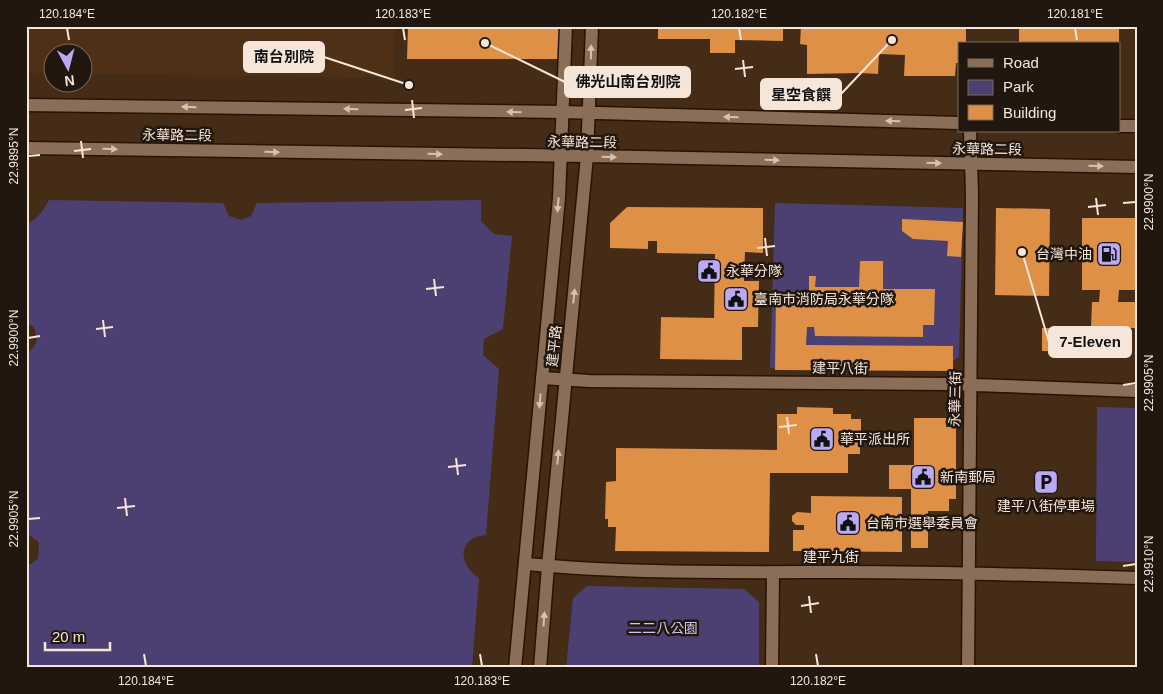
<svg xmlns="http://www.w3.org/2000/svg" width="1163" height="694" viewBox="0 0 1163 694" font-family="Helvetica,'Noto Sans TC',sans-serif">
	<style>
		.built { fill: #4d3015 }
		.green { fill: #4c4072 }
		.building { fill: #de9047 }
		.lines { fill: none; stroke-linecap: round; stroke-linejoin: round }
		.street-casing { stroke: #2a1401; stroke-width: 15 }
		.secondary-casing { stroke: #2a1401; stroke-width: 15 }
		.street { stroke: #8a6e57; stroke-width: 12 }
		.secondary { stroke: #8a6e57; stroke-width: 12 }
		.oneway { fill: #d6c2b3 }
		.ticks { fill: none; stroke: #f6e6da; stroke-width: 2 }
		.labels { text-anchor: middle; stroke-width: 5; stroke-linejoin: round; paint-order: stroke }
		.street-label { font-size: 14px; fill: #f6e6da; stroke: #22170e }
		.poi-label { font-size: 14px; fill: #f6e6da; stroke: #22170e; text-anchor: start }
		.park-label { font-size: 14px; fill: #cdc5f3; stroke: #22170e }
		.leader { fill: none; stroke: #f6e6da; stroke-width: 2 }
		.callout-dot { fill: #f6e6da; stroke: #22170e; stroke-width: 2 }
		.callout { fill: #f6e6da; stroke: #f6e6da; stroke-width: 2 }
		.callout-label { font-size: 15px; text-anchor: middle; font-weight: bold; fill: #111 }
		.neatline { fill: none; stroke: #f6e6da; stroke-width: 2 }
		.ticks-label { font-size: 12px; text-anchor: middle; fill: #f6e6da }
	</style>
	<rect width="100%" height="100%" fill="#442c17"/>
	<!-- built -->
	<path class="built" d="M26,26h369l-1,52 -311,-4 -1,-22h-30v21h-26z"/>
	<!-- green -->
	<path class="green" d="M49,200l174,3 6,13 12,4 10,-4 6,-13 224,-3v21l13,13 18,2 -9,93 -19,10 -1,16 16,14 -13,166c-4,1 -9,1 -12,3 -19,10 -9,32 5,40l-7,90h-446v-101l12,-8 1,-17 -13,-9v-179c12,-8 12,-13 8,-27l-8,-5v-98c12,-5 17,-13 23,-24z
		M775,203l188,5 -4,149 -19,13 -170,-2z
		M1097,407l40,1v154l-41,-1z
		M587,586l157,3 15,13v66h-193l7,-70z"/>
	<!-- building -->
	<path class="building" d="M408,26h155l-1,33h-155z
		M658,26h125v15l-48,-1v13h-25v-14h-52z
		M801,26h165v18h-7v19h-3l-1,13h-51l1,-21 -26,-1 -1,20 -18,-1 -53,1v-29l-7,-1z
		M1019,26h100v18h-100z
		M627,207l136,1v45l-18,-1 -1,29h15l-1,46h-16v33l-82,-1 1,-42 53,1 1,-64 -58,-1v-12h-9v8l-38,-1v-25z
		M996,208l54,1 -1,87 -54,-1z
		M1082,218h55v72h-18l-1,12h19v26h-46l1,-26h7l1,-12h-18z
		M902,219l61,3 -2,35 -14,-1 1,-15 -35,-2 -11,-8z
		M860,261h23v28h52l-1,36h-11v12l-108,-1 -1,-9h-7l-1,18 147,1v25l-178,-1 1,-76 33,1v-19h7l-1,11h44z
		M1042,328l36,1v23l-36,-1z
		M797,407l36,1v6h18v5h10v16h7v7h-8v12h-12v19h-78l-1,79 -154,-1 1,-24h-8v-8h-3l1,-37 10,-1v-33l161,2v-36h20z
		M914,418h32v9h10v72h-7v12h-21v37h-17v-59h-22v-24h25z
		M811,496l91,1v55l-109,-1v-21h11v-5h-8l-4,-4v-5l5,-4 14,1z"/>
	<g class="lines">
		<defs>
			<path id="street" d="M542,378l47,3 359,3 189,7
				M526,564c106,10 214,8 320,8 97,0 194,3 291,6
				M772,668l1,-96
				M968,668l4,-474 -2,-63"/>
			<path id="secondary" d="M26,105l536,7 397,11
				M1119,126h18
				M26,148l561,8 550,11
				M515,668l44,-470 7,-172
				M540,668l8,-102 39,-410 5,-130"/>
		</defs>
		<!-- street casing -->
		<use href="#street" class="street-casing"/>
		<!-- secondary casing -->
		<use href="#secondary" class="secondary-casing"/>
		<!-- street -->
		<use href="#street" class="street"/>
		<!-- secondary -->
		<use href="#secondary" class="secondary"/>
	</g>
	<!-- one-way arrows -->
	<defs><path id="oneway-solid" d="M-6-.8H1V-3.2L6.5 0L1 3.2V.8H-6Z" transform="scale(1.25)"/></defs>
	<g class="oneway">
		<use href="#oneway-solid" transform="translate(591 52) rotate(-89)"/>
		<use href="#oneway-solid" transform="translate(189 107) rotate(-179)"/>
		<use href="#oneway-solid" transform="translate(351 109) rotate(-179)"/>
		<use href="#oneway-solid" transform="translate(514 112) rotate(-179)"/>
		<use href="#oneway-solid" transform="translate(731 117) rotate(-178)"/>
		<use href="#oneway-solid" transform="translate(893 121) rotate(-178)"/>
		<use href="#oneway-solid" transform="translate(110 149) rotate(1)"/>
		<use href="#oneway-solid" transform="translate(272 152) rotate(1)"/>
		<use href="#oneway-solid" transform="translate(435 154) rotate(1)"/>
		<use href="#oneway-solid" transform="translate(609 157) rotate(2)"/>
		<use href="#oneway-solid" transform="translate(772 160) rotate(1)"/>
		<use href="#oneway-solid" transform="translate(934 163) rotate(1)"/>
		<use href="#oneway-solid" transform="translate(1096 166) rotate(2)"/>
		<use href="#oneway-solid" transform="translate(558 205) rotate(95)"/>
		<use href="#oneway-solid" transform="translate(574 296) rotate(-84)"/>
		<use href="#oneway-solid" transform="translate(540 401) rotate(95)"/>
		<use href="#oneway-solid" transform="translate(558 457) rotate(-85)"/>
		<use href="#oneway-solid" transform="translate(544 619) rotate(-86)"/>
	</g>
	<!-- ticks -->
	<path class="ticks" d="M67,28l2,12M403,28l2,12M739,28l2,12M1075,28l2,12M743,60l2,17M735,69l18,-2M412,100l2,18M405,110l17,-2M81,141l2,17M74,151l17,-2M28,156l12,-1M1096,198l2,17M1123,203l13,-1M1088,207l18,-2M765,238l2,18M757,248l18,-2M434,279l2,17M426,289l18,-2M103,320l2,17M96,329l17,-2M28,338l12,-2M1123,385l13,-2M787,417l2,17M779,427l18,-2M456,458l2,17M448,467l18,-2M125,498l2,18M117,508l18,-2M28,519l12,-1M1123,566l13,-2M809,596l2,17M801,606l18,-3M144,654l2,12M480,654l2,12M816,654l2,12"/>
	<!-- icons -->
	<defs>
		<symbol id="fuel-square" viewBox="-11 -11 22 22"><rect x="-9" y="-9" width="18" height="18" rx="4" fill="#baaaf6" stroke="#22170e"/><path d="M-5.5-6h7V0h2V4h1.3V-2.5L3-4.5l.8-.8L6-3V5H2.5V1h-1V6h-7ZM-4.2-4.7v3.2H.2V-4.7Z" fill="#111"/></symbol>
		<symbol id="civic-square" viewBox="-11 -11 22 22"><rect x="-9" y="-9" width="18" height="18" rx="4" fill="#baaaf6" stroke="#22170e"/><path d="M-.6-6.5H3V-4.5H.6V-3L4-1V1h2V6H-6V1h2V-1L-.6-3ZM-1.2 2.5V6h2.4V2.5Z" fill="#111"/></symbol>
		<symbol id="parking-square" viewBox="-11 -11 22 22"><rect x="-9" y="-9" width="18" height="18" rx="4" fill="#baaaf6" stroke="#22170e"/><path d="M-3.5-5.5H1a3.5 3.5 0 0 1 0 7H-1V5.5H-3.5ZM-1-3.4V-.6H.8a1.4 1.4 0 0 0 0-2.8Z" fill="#111"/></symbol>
	</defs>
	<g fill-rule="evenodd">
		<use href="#fuel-square" x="1095" y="240" width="28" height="28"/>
		<use href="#civic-square" x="695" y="257" width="28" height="28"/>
		<use href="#civic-square" x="722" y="285" width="28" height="28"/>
		<use href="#civic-square" x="808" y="425" width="28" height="28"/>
		<use href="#civic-square" x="909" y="463" width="28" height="28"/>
		<use href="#parking-square" x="1032" y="468" width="28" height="28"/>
		<use href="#civic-square" x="834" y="509" width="28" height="28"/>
	</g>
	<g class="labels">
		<!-- street labels -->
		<g class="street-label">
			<text transform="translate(177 135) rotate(1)" y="5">永華路二段</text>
			<text transform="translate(582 142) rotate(1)" y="5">永華路二段</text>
			<text transform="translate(987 149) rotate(1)" y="5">永華路二段</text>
			<text transform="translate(554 346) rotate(-84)" y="5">建平路</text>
			<text transform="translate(840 368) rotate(1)" y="5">建平八街</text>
			<text transform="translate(955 399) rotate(-89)" y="5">永華三街</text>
			<text x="831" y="562">建平九街</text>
		</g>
		<!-- poi labels -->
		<g class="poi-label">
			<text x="1092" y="259" text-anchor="end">台灣中油</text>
			<text x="726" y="276">永華分隊</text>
			<text x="754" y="304">臺南市消防局永華分隊</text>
			<text x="840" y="444">華平派出所</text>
			<text x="940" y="482">新南郵局</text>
			<text x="1046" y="511" text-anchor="middle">建平八街停車場</text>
			<text x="866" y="528">台南市選舉委員會</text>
		</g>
		<!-- park labels -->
		<g class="park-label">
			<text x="663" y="633">二二八公園</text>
		</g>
	</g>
	<!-- callouts -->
	<path class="leader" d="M409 85L324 57M485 43L565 82M892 40L841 94M1022 252L1049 342"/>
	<g class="callout-dot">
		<circle cx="409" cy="85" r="5"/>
		<circle cx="485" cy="43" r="5"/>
		<circle cx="892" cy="40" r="5"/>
		<circle cx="1022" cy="252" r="5"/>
	</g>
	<g class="callout">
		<rect x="244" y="42" width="80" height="30" rx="5"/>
		<rect x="565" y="67" width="125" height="30" rx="5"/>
		<rect x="761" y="79" width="80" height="30" rx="5"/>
		<rect x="1049" y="327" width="82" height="30" rx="5"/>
	</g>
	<g class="callout-label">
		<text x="284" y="62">南台別院</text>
		<text x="628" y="87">佛光山南台別院</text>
		<text x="801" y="100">星空食饌</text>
		<text x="1090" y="347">7-Eleven</text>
	</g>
	<!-- border -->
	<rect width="1163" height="694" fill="none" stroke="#22170e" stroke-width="55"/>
	<!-- legend -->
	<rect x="958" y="42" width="162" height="90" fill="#22170e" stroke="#776a60"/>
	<rect x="968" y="59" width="25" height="8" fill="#8a6e57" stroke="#776a60"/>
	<text x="1003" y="68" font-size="15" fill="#f6e6da">Road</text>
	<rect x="968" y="80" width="25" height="15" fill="#4c4072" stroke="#776a60"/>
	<text x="1003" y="92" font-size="15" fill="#f6e6da">Park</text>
	<rect x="968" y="105" width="25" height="15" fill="#de9047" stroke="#776a60"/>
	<text x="1003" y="118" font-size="15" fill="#f6e6da">Building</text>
	<!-- north arrow -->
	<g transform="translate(68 68) rotate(173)"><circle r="24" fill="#22170e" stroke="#776a60"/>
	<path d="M0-4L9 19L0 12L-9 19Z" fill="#baaaf6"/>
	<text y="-8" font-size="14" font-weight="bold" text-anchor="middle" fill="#f6e6da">N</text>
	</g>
	<!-- scale -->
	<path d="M45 642v8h65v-8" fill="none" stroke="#f6e6da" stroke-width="2.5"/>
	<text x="52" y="642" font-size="15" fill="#f6e6da" stroke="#22170e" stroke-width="4" paint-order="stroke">20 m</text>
	<rect x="28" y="28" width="1108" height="638" class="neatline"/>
	<g class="ticks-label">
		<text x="67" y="18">120.184°E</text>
		<text x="403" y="18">120.183°E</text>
		<text x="739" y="18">120.182°E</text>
		<text x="1075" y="18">120.181°E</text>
		<text transform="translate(14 156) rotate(-90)" y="4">22.9895°N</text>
		<text transform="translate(1149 202) rotate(-90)" y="4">22.9900°N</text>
		<text transform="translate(14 338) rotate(-90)" y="4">22.9900°N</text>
		<text transform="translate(1149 383) rotate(-90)" y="4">22.9905°N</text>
		<text transform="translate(14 519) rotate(-90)" y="4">22.9905°N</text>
		<text transform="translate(1149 564) rotate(-90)" y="4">22.9910°N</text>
		<text x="146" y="685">120.184°E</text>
		<text x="482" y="685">120.183°E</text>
		<text x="818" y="685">120.182°E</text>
	</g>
</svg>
